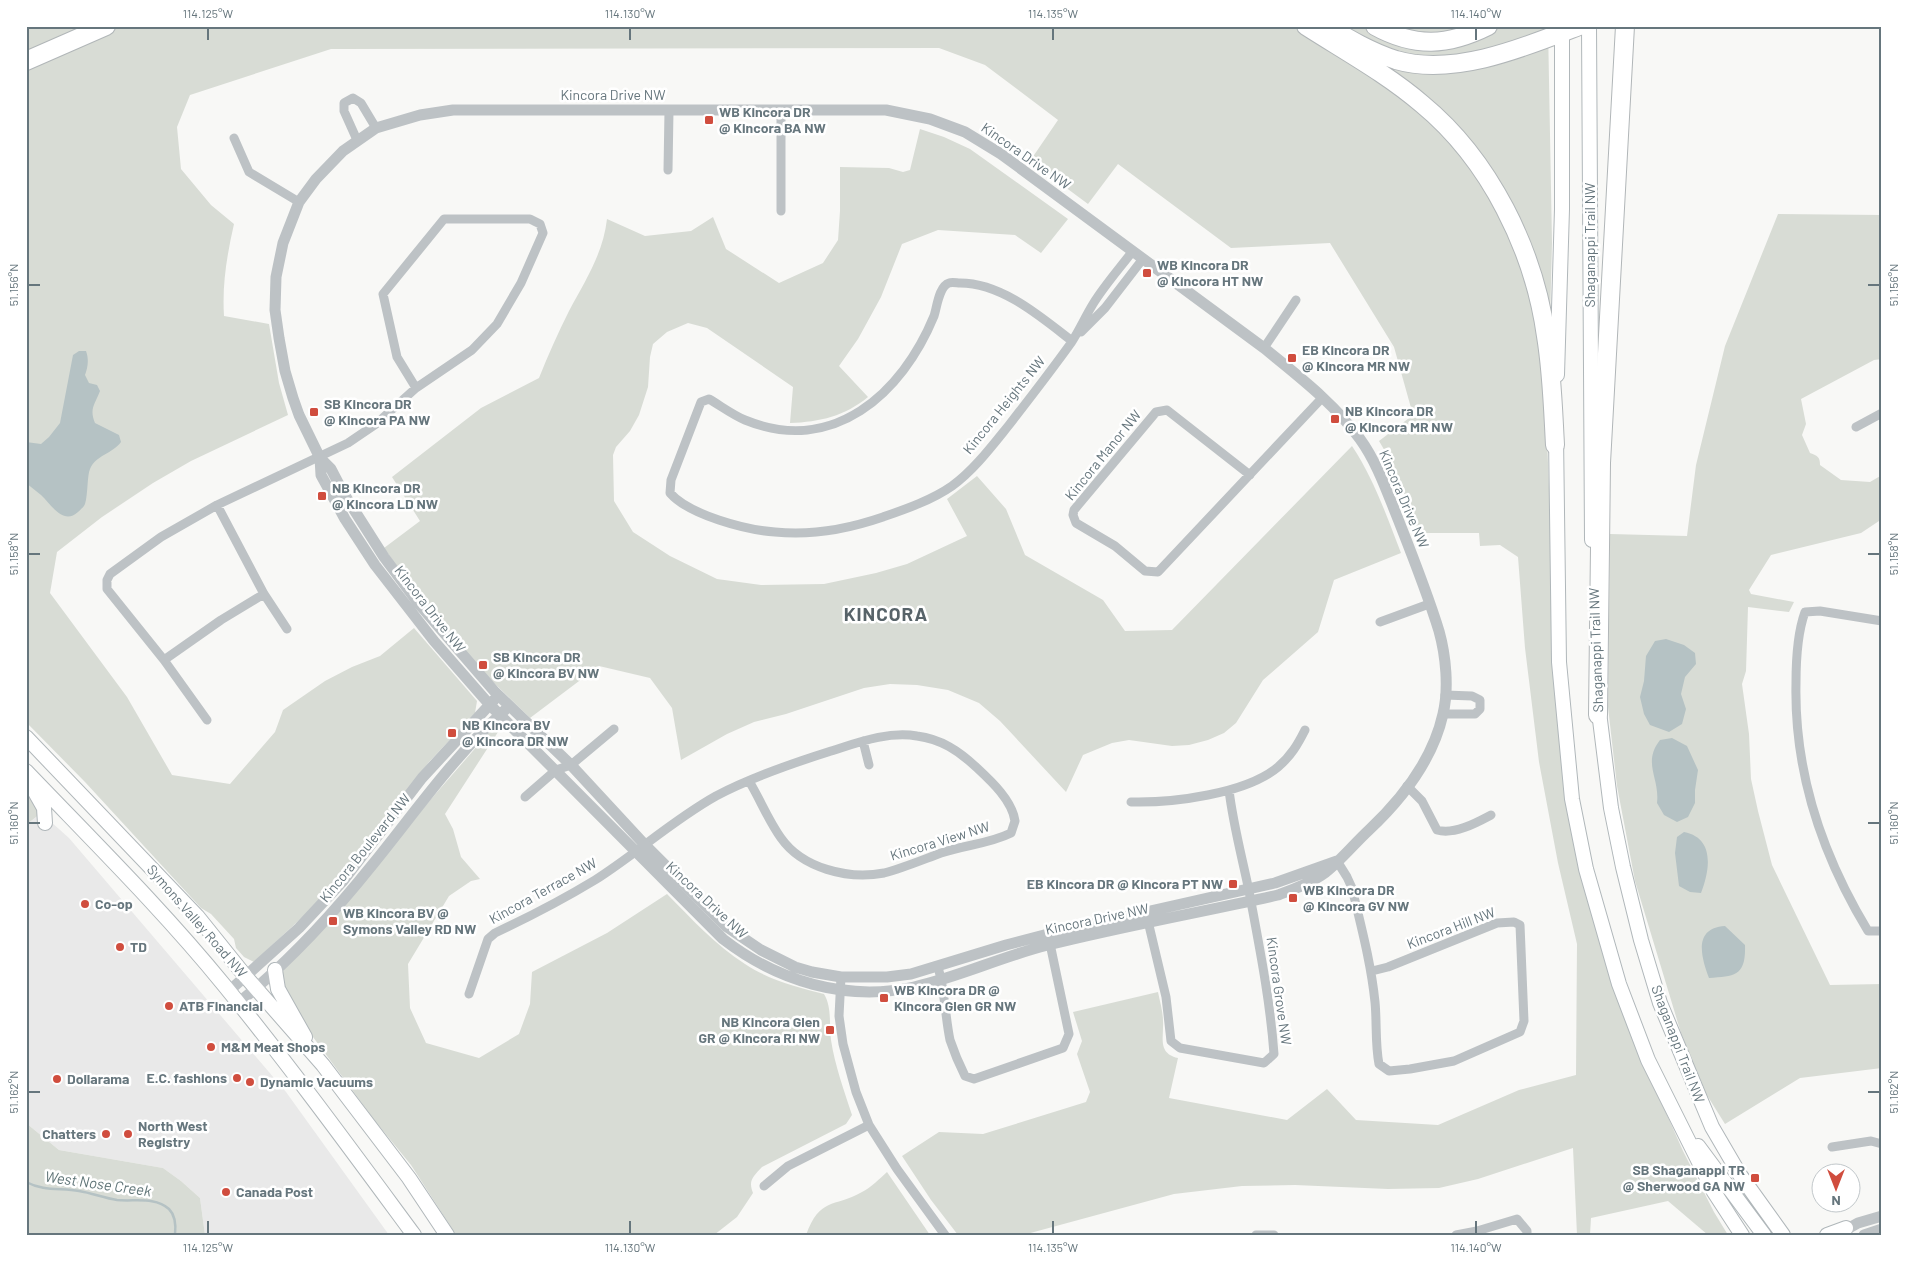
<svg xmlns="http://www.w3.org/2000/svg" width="1908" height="1261" viewBox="0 0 1908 1261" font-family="Barlow,sans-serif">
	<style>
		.built { fill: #e9e9e9 }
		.green { fill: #d8dcd5 }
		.water { fill: #b5c2c4 }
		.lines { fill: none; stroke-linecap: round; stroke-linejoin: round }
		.stream { stroke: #b5c2c4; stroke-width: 2.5 }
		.secondary-casing { stroke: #b0b7ba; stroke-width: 16 }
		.motorway-casing { stroke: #b1b6b8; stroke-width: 20 }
		.minor { stroke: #bdc2c5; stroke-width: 9 }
		.tertiary { stroke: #bdc2c5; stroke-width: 11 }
		.secondary { stroke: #fff; stroke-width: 14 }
		.motorway { stroke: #fff; stroke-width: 18 }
		.ticks { fill: none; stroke: #66767d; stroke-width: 2 }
		.poi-dot { fill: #d04d3e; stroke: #fff; stroke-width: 2 }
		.labels { text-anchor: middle; stroke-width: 5; stroke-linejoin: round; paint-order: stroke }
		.street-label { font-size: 14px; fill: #66767d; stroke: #fff }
		.poi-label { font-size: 14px; font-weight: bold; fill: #66767d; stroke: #fff; text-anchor: start }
		.water-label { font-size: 15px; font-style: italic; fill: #607578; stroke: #fff }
		.district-label { font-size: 19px; font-weight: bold; letter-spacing: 1px; fill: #576369; stroke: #fff }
		.neatline { fill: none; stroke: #66767d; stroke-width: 2 }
		.ticks-label { font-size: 12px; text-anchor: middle; fill: #66767d }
	</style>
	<rect width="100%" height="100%" fill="#f8f8f6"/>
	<!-- built -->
	<path class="built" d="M41,813l28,25 217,254 103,143h-184l-5,-37 -19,-17 -18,-13 -104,-18 -33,-27v-298z"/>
	<!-- green -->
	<path class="green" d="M26,26h1522l4,217 -5,196 4,96 4,153 9,76 75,288 44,99 31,61 14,23h-20l-40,-34 -77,17 -1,17h-13l-4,-87 -95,31 -39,9 -51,1 -93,-4 -53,1 -68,8 -151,41h-65l-27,-35 -29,-44 37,-24 44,2 103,-32 4,-10 -13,-38 5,-13 -9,-29 85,-20c2,10 5,20 5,29 1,16 -6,32 15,37l-9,40 118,22 40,-31 29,31 82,5 81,-35 57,-15 1,-131 -19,-81 -19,-101 -14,-114 -7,-91 -18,-12 -20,1 -1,-13h-62l-22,-65 -16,-27 34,-26 -19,-68 -64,-104 -99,5 -113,-84 -30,40 -58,-43 28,-41 -73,-55 -46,-17 -608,1 -141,46 -13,32 4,42 30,36 23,19c-7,31 -12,60 -10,92l45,8 10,59 9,32 -97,46 -38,22 -51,34 -45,35 -7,41 77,104 45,78 58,9 45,-52 8,-22 42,-29 27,-14 28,-11 34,-28 63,73 -2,12 -46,49 -106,136 -69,64 -10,-5 -8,-9 -2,-9 -23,-25 -10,-6 -116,-126 -59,-60z
		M920,129l24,8 26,12 98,70 -27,34 -26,-18 -77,-5 -36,14 -21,53 -23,42 -19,27 29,31c-23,19 -48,25 -78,26l3,-36 -86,-59 -19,-5 -21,9 -14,12 -3,13 -2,30 -9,28 -9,16 -14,16 -3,8 1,46 19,31 37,24 47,23 44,6 63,-1 52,-11 31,-9 60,-28 -20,-37 30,-23 29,33 19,46 78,45 22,31 47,-1 180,-184c22,33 35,71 49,107l-67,27 -16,52 -55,48 -27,43 -12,10 -16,7 -19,5 -17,1 -43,-6 -17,3 -29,12 -17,37 -66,-71 -21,-18 -31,-13 -31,-5 -27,-1 -26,4 -78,26 -32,8 -27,12 -46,26 -9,-52 -22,-30 -51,-12 -69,52 -42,-41 -68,-78 -36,-51 36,-27 -28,-44 89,-69 58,-30c9,-23 19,-45 30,-67 16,-30 34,-57 38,-92l38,17 46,-5 22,-14 13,32 53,34 44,-20 15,-23 2,-29v-44l49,1 14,4 7,-2z
		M1778,214l104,1v144l-8,1 -73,39 5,25 -4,11 8,18c8,3 10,4 10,12l21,15 29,2 12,-7v44l-21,14 -90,22 -22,35 2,4 43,8 -5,10 -41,-5 -2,64 -4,13 7,50 2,45 7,32 14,54 58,120 52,-1v84l-82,10 -75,46 -20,-32 -24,-59 -46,-152 -18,-95 -9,-79 2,-173 77,2 9,-71 29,-119z
		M496,728l4,1 -55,85 8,15 8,28 19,22 -9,2 -22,15 -41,68 2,44 16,35 53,15 40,-24 11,-30 2,-32 75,-39 60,-39c25,25 48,51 78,70 24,16 52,23 79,30 8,13 5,30 7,46 4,26 13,50 21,75l-6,9 -84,43c-9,10 -14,13 -9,26l-16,24 -23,18h-258l-45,-70 -36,-44 -76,-103 -15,-26 -2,-19 3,-6 207,-238z
		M26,785l15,28 -15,12z
		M26,1123l33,27 104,18 18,13 19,17 5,37h-179z
		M887,1172l43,63h-124c14,-38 27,-27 56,-43 10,-5 17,-13 25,-20z"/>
	<!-- water -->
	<path class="water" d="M79,351h7c3,8 2,16 -1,24l4,8 8,2 3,6c-5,13 -11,18 -5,32l24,12 2,7c-9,12 -25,13 -31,27 -3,7 -2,25 -5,35 -1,3 -5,6 -7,8 -15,14 -27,-8 -37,-17 -5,-4 -10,-8 -15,-12v-41l15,2 8,-7 11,-14 13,-68z
		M1666,639l18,6 11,8 1,11 -11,13 -4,17 5,15 -4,15 -13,8 -19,-7 -6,-11 -4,-17 4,-16 2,-25 9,-15z
		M1672,738l15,8 11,24 -3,20v13l-7,14 -11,5 -13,-7 -7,-12c3,-25 -15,-40 3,-63z
		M1684,832c31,6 26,38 17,61l-11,-1 -11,-6 -4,-33 2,-16z
		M1725,926l20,19c1,31 -10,31 -36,33 -8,-21 -16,-50 16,-52z"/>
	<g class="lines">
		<!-- stream -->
		<path class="stream" d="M26,1182c17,9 34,6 53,9 13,2 25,7 38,9 16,2 38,-4 52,9 7,7 7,17 6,26"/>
		<defs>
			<path id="secondary" d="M1589,26l3,514
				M1557,375l5,-166v-176
				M1556,436l3,226 13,137 14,70 33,115 29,76 66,132 28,43
				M1598,704l13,104 12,59 18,73 19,63 52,124 28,48 43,60
				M26,737l171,179 49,61 77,88 86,113 38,57
				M26,771c67,70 137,139 198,214 66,81 128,166 190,250
				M31,785l13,23 1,15
				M275,970l3,19 27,48
				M1698,1146l66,89
				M1827,1235l19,-7"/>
			<path id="motorway" d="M1306,26c39,25 81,48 116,78 68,56 112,146 124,232 6,36 7,73 9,109
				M1327,26c22,13 44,26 69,34 58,17 129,-13 183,-34
				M1375,26c40,22 73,20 113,0
				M26,61l80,-35
				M1598,715l3,-252 24,-437"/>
		</defs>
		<!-- secondary casing -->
		<use href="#secondary" class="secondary-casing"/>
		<!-- motorway casing -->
		<use href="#motorway" class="motorway-casing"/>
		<!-- minor -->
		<path class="minor" d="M234,138l15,34 50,30
			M357,140l-13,-29v-8l9,-5 8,5 15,25
			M668,170l1,-59
			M781,211v-101
			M1081,332l24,-24 37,-48
			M1072,341c-31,-24 -70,-58 -112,-58 -3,0 -8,-1 -11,0 -10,3 -12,24 -15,33 -32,78 -101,140 -189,104 -12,-5 -24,-14 -36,-21l-8,3 -30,78 -1,13c19,22 76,37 105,39 37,4 73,-3 108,-15 23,-8 49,-17 69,-31 22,-16 40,-40 57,-61 21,-27 42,-54 62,-82 8,-12 14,-26 22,-39 11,-18 26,-35 39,-52
			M1264,348l32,-48
			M1856,427l26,-14
			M1250,475l-83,-65 -11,2 -82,98 -1,5 3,8 39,23 30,25 13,1 164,-174
			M217,505l47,89 23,35
			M264,594l-43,26 -57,40 -57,-71v-9l3,-6 51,-37 56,-32 131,-62 28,-19 40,-36 56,-38 25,-26 24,-41 22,-50 -3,-9 -10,-5h-86l-61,75 14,63 19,31
			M1882,621l-62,-10 -15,1c-8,22 -9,48 -9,71 -2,89 26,172 72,248h14
			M1380,622l49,-18
			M164,660l43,60
			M1443,714h32l5,-5v-9l-8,-4 -27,-1
			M863,741l6,24
			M1407,786l15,15 15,29c17,5 39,-7 54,-15
			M525,797l31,-27 15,-5 43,-36
			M1131,802c41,1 115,-8 147,-35 13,-11 20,-23 27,-37
			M1337,861l10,16 5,11c9,38 19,75 23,114 2,21 0,42 4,62l10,7 21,-2 44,-8 66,-29 4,-11 -4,-96 -6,-3 -17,1 -109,44 -16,4
			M1147,917l19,80 5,44 9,7 84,15 10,-9c-4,-55 -15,-109 -25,-163 -7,-34 -16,-67 -20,-101
			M938,967c7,24 7,49 12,73 4,12 9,24 15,36l9,3 89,-31 6,-14 -20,-95
			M841,977l-2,39 4,28 13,48 13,33 28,44 48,66
			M469,994l19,-55 7,-6c34,-16 67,-33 100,-53 41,-26 78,-60 121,-84 36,-19 74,-32 112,-44 29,-9 59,-21 89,-16 24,3 42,15 59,31 15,14 36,33 39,54l-4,12c-22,11 -47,12 -70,20 -19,7 -38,15 -57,20 -36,7 -82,-5 -103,-35 -13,-18 -21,-39 -32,-57
			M1832,1147l39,-6 11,3
			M764,1186l24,-20 81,-41
			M1256,1235h18
			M1456,1235l21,-4 40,-12 10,12v4"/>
		<!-- tertiary -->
		<path class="tertiary" d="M320,458l1,17 24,44 30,46 59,76 55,63 234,235c54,42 123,63 191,48 45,-10 89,-31 134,-42 76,-19 154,-33 230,-50 16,-6 33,-12 48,-23 13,-10 29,-29 43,-42 33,-31 64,-71 74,-116 6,-25 3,-58 -4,-83 -12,-39 -28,-79 -43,-117 -10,-25 -20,-53 -36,-75 -26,-36 -62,-63 -96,-91l-263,-194 -36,-22 -35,-13 -44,-9h-433l-33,5 -44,13 -33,23 -27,28 -17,23 -16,41 -7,34 -1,33 4,28 6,33 8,27 6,17 21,43 11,11 13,25 40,63 35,47 76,88 76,73 74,80 82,82 34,23 34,17 17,5 29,5h46l24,-3 95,-29 42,-11 227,-51 62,-22
			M229,991l70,-63 44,-47 79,-103 72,-78
			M238,1003c50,-40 95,-89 135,-139 43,-53 81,-108 132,-154
			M1840,1233l18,-10 24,-7
			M1864,1235l18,-6"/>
		<!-- secondary -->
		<use href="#secondary" class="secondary"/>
		<!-- motorway -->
		<use href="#motorway" class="motorway"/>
	</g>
	<!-- ticks -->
	<path class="ticks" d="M208,28v12M630,28v12M1053,28v12M1476,28v12M28,285h12M1868,285h12M28,554h12M1868,554h12M28,823h12M1868,823h12M28,1092h12M1868,1092h12M208,1221v13M630,1221v13M1053,1221v13M1476,1221v13"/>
	<!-- markers -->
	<g class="poi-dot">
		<rect x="704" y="115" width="10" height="10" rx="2.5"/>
		<rect x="1142" y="268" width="10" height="10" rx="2.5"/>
		<rect x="1287" y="353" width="10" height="10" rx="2.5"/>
		<rect x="309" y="407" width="10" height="10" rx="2.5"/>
		<rect x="1330" y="414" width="10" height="10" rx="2.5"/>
		<rect x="317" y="491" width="10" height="10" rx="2.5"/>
		<rect x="478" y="660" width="10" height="10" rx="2.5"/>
		<rect x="447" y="728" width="10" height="10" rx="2.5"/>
		<rect x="1228" y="879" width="10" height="10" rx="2.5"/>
		<rect x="1288" y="893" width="10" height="10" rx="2.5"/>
		<circle cx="85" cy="904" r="5"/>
		<rect x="328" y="916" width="10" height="10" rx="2.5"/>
		<circle cx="120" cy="947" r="5"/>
		<rect x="879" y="993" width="10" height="10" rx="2.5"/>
		<circle cx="169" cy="1006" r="5"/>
		<rect x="825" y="1025" width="10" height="10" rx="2.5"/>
		<circle cx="211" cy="1047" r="5"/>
		<circle cx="237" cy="1078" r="5"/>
		<circle cx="57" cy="1079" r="5"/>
		<circle cx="250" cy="1082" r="5"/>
		<circle cx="106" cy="1134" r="5"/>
		<circle cx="128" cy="1134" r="5"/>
		<rect x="1750" y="1173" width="10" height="10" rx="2.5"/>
		<circle cx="226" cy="1192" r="5"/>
	</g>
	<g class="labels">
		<!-- street labels -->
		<g class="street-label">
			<text x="613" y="100">Kincora Drive NW</text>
			<text transform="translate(1026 156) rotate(35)" y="5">Kincora Drive NW</text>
			<text transform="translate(1590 245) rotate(-90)" y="5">Shaganappi Trail NW</text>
			<text transform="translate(1004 405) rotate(-51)" y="5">Kincora Heights NW</text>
			<text transform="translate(1103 455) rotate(-51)" y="5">Kincora Manor NW</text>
			<text transform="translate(1404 499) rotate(67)" y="5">Kincora Drive NW</text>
			<text transform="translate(430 609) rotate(52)" y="5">Kincora Drive NW</text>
			<text transform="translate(1596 650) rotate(-92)" y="5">Shaganappi Trail NW</text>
			<text transform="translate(940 841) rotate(-17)" y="5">Kincora View NW</text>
			<text transform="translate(365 848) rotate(-51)" y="5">Kincora Boulevard NW</text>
			<text transform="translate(543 891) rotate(-29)" y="5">Kincora Terrace NW</text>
			<text transform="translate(707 900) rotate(43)" y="5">Kincora Drive NW</text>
			<text transform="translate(1097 919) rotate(-12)" y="5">Kincora Drive NW</text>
			<text transform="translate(197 921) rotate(49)" y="5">Symons Valley Road NW</text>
			<text transform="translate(1451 928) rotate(-21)" y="5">Kincora Hill NW</text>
			<text transform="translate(1279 991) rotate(82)" y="5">Kincora Grove NW</text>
			<text transform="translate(1678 1044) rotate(69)" y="5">Shaganappi Trail NW</text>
		</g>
		<!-- poi labels -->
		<g class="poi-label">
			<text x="719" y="117">WB Kincora DR<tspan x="719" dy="16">@ Kincora BA NW</tspan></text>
			<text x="1157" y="270">WB Kincora DR<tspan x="1157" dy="16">@ Kincora HT NW</tspan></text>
			<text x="1302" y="355">EB Kincora DR<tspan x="1302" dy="16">@ Kincora MR NW</tspan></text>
			<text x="324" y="409">SB Kincora DR<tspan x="324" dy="16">@ Kincora PA NW</tspan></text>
			<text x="1345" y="416">NB Kincora DR<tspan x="1345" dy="16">@ Kincora MR NW</tspan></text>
			<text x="332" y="493">NB Kincora DR<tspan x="332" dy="16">@ Kincora LD NW</tspan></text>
			<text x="493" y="662">SB Kincora DR<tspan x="493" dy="16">@ Kincora BV NW</tspan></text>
			<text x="462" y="730">NB Kincora BV<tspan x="462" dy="16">@ Kincora DR NW</tspan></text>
			<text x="1223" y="889" text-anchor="end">EB Kincora DR @ Kincora PT NW</text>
			<text x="1303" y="895">WB Kincora DR<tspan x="1303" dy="16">@ Kincora GV NW</tspan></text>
			<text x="95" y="909">Co-op</text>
			<text x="343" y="918">WB Kincora BV @<tspan x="343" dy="16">Symons Valley RD NW</tspan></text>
			<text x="130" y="952">TD</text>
			<text x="894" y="995">WB Kincora DR @<tspan x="894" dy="16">Kincora Glen GR NW</tspan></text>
			<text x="179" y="1011">ATB Financial</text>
			<text x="820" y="1027" text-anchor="end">NB Kincora Glen<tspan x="820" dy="16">GR @ Kincora RI NW</tspan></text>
			<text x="221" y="1052">M&amp;M Meat Shops</text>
			<text x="227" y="1083" text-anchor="end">E.C. fashions</text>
			<text x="67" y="1084">Dollarama</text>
			<text x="260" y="1087">Dynamic Vacuums</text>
			<text x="138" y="1131">North West<tspan x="138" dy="16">Registry</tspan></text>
			<text x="96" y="1139" text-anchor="end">Chatters</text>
			<text x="1745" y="1175" text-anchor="end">SB Shaganappi TR<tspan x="1745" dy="16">@ Sherwood GA NW</tspan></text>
			<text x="236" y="1197">Canada Post</text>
		</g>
		<!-- water labels -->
		<g class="water-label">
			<text transform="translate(98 1184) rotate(8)" y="5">West Nose Creek</text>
		</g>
		<!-- district labels -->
		<g class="district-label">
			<text x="886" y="621">KINCORA</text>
		</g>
	</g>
	<!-- border -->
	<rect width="1908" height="1261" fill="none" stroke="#ffffff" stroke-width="55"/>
	<!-- north arrow -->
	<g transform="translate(1836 1188) rotate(180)"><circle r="24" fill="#ffffff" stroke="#c2c8cb"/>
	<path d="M0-4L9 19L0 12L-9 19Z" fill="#d04d3e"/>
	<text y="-8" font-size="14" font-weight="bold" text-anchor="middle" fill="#66767d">N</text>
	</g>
	<rect x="28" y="28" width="1852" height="1206" class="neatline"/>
	<g class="ticks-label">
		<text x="208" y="18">114.125°W</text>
		<text x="630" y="18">114.130°W</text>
		<text x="1053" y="18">114.135°W</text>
		<text x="1476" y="18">114.140°W</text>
		<text transform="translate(1894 285) rotate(-90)" y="4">51.156°N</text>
		<text transform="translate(14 285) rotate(-90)" y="4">51.156°N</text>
		<text transform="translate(1894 554) rotate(-90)" y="4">51.158°N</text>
		<text transform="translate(14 554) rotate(-90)" y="4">51.158°N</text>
		<text transform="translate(1894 823) rotate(-90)" y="4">51.160°N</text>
		<text transform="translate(14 823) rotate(-90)" y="4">51.160°N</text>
		<text transform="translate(1894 1092) rotate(-90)" y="4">51.162°N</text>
		<text transform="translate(14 1092) rotate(-90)" y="4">51.162°N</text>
		<text x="208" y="1252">114.125°W</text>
		<text x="630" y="1252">114.130°W</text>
		<text x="1053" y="1252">114.135°W</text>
		<text x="1476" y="1252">114.140°W</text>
	</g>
</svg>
